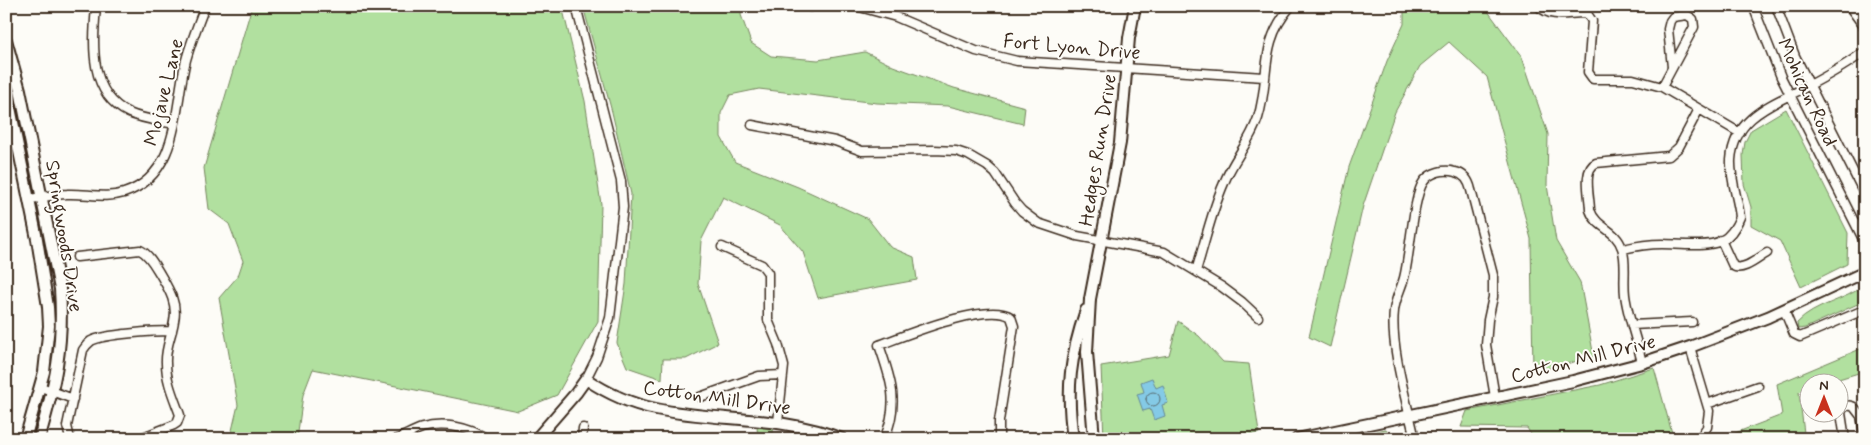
<svg xmlns="http://www.w3.org/2000/svg" width="1871" height="445" viewBox="0 0 1871 445" font-family="Mynerve,sans-serif">
	<style>
		.green { fill: #b1e09f; stroke: #76855e }
		.water { fill: #84cae6; stroke: #678a96 }
		.lines { fill: none; stroke-linecap: round; stroke-linejoin: round }
		.shore { stroke: #586a6e; stroke-width: 1 }
		.street-casing { stroke: #3b2a1e; stroke-width: 11 }
		.secondary-casing { stroke: #3b2a1e; stroke-width: 14 }
		.street { stroke: #fdfcf7; stroke-width: 8 }
		.secondary { stroke: #fdfcf7; stroke-width: 10 }
		.labels { text-anchor: middle; stroke-width: 4; stroke-linejoin: round; paint-order: stroke }
		.street-label { font-size: 20px; fill: #3b2a1e; stroke: #fdfcf7 }
	</style>
	<rect width="100%" height="100%" fill="#fdfcf7"/>
	<filter id="ink" filterUnits="userSpaceOnUse"><feTurbulence type="fractalNoise" baseFrequency=".02" numOctaves="2"/><feDisplacementMap in="SourceGraphic" scale="10" xChannelSelector="R" yChannelSelector="G"/><feConvolveMatrix kernelMatrix="1 2 1 2 8 2 1 2 1" color-interpolation-filters="sRGB"/></filter>
	<g filter="url(#ink)">
		<!-- green -->
		<path class="green" d="M252,6h310l23,95 16,103 -3,117 -41,74 -39,16 -205,-42 -10,26 -6,44h-67l8,-34 -19,-107 19,-22 5,-15 -14,-37 -20,-15 -5,-41z
			M583,6h159l-1,9 10,28 20,13 47,4 47,-8 28,14 61,22 71,19 -2,17 -75,-18 -71,-3 -118,-14 -29,6 -9,18v24l14,25 63,25 70,32 22,28 24,10 3,23 -99,18 -15,-46 -23,-27 -57,-28 -22,44 -3,43 20,59 -32,16h-23l-1,20 -35,-12 -10,-24 9,-59 5,-90 -19,-82z
			M1404,6h80l38,51 26,77 -1,51 9,56 24,41 14,75 -61,15 -2,-133 -44,-162 -38,-35 -29,24 -25,46 -32,94 -33,141 -21,-10 40,-170 38,-106 17,-37z
			M1786,109l62,124 -1,31 -46,23 -21,-46 -29,-16v-18l-7,-23 -1,-29 2,-13 6,-12z
			M1865,285v23l-3,-6 -57,26 -7,1 -1,-6c18,-19 47,-22 68,-38z
			M1178,321l21,15 24,26 26,2 10,69 -32,6h-123l-3,-73 68,-11z
			M1865,347v24l-36,11h-21v7l-9,3 5,41 -26,6h-48v-4l52,-20 -5,-31z
			M1654,368l18,65 -14,6h-124l-7,-11 -66,-1 6,-16 133,-26z
			M757,427l16,1v11h-15z
			M1386,429l4,7 -1,3h-47z"/>
		<!-- water -->
		<path class="water" d="M1152,378l4,10 7,-3 5,18 -6,2 3,11 -11,4 -4,-11 -7,2 -6,-17 7,-2 -3,-10z"/>
		<g class="lines">
			<!-- shore -->
			<path class="shore" d="M1146 399a7 7 0 1 1 14 0a7 7 0 1 1-14 0Z"/>
			<defs>
				<path id="street" d="M96,6c-3,38 -8,87 33,107 13,6 30,8 45,11
					M576,6l45,175 2,26 -13,111 -13,39 -11,22
					M856,6l40,11 80,34 41,10 247,16
					M1538,6c15,13 28,7 46,7l4,2 4,6 -4,51 5,7h40l29,8 78,46
					M1753,6l28,71 84,166
					M1776,6l19,50 70,139
					M1849,6l16,22
					M810,7l3,-1
					M1662,87l32,-60 -1,-8 -6,-4 -14,2 -3,4 -2,8 4,38
					M752,125l83,16 27,10 72,-1 22,1 12,4 19,11 8,7 20,30 7,8 16,12 39,13 87,16 58,35 20,15 16,15
					M29,199c13,-1 26,-5 38,-5 19,-1 38,5 57,-1 56,-18 50,-86 62,-133 5,-18 12,-36 19,-54
					M1721,240l12,26c10,6 25,-8 34,-13
					M722,247l40,18 6,8v47l10,24 6,22 -6,56
					M1623,249c13,-3 25,-5 39,-5 16,0 44,4 59,-3 10,-5 15,-14 19,-24 -2,-19 -10,-38 -9,-57 3,-44 43,-56 75,-73 21,-11 41,-22 59,-36
					M77,257l63,-7c9,4 15,16 20,24 8,14 18,29 14,47 -2,14 -9,27 -8,42 0,18 8,35 14,52l-3,8 -3,2 -36,14
					M1196,271c9,-29 16,-61 28,-88 9,-23 26,-41 34,-65 13,-42 0,-74 33,-112
					M1784,310l10,24 6,3 59,-25
					M1632,325l60,-3
					M1690,347l19,64 -2,16 -8,12
					M1642,363c-5,-23 -14,-45 -17,-68 -2,-16 2,-33 -3,-47 -6,-19 -26,-20 -32,-38 0,-13 -8,-40 6,-47l73,-7 10,-9 20,-38
					M41,387l32,12
					M700,397l59,-21 24,-1
					M1707,404l51,-18
					M70,439l-3,-13 16,-76c2,-3 4,-6 8,-9 13,-7 65,-10 81,-10
					M397,439c8,-3 16,-8 25,-11 22,-6 46,-1 65,11
					M582,439l1,-11
					M884,439c16,-35 7,-60 -5,-94 25,-9 108,-44 132,-28l3,9 -15,95v18
					M1415,439c-8,-36 -25,-93 -21,-128 1,-12 7,-22 10,-33 6,-22 9,-83 20,-97 7,-9 20,-12 31,-9 10,2 14,9 16,18l22,85v22l-5,23 -2,25 9,52
					M1845,439l-4,-26c2,-7 7,-9 13,-6l7,9 4,21"/>
				<path id="secondary" d="M6,40l14,50 40,199c4,57 -5,96 -21,150
					M6,88l31,151 11,68 1,19 -5,46 -19,67
					M536,439l40,-46 10,-14c21,14 44,25 70,30 63,13 124,6 186,30
					M1073,439c-7,-50 -3,-82 13,-129
					M1094,439l-7,-87 3,-53 30,-156 9,-105 6,-32
					M1297,439l276,-58 69,-18 48,-16 78,-30 97,-45"/>
			</defs>
			<!-- street casing -->
			<use href="#street" class="street-casing"/>
			<!-- secondary casing -->
			<use href="#secondary" class="secondary-casing"/>
			<!-- street -->
			<use href="#street" class="street"/>
			<!-- secondary -->
			<use href="#secondary" class="secondary"/>
		</g>
	</g>
	<g class="labels">
		<!-- street labels -->
		<g class="street-label">
			<text transform="translate(1072 46) rotate(5)" y="7">Fort Lyon Drive</text>
			<text transform="translate(163 92) rotate(-76)" y="7">Mojave Lane</text>
			<text transform="translate(1808 92) rotate(65)" y="7">Mohican Road</text>
			<text transform="translate(1097 150) rotate(-81)" y="7">Hedges Run Drive</text>
			<text transform="translate(65 236) rotate(81)" y="7">Springwoods Drive</text>
			<text transform="translate(1583 358) rotate(-14)" y="7">Cotton Mill Drive</text>
			<text transform="translate(717 397) rotate(8)" y="7">Cotton Mill Drive</text>
		</g>
	</g>
	<!-- margin -->
	<rect width="1871" height="445" fill="none" stroke="#fdfcf7" stroke-width="25"/>
	<rect x="12" y="12" width="1846" height="420" fill="none" stroke="#3b2a1e" stroke-width="2" filter="url(#ink)"/>
	<!-- north arrow -->
	<g transform="translate(1824 398)"><circle r="24" fill="#fdfcf7" stroke="#afa8a0"/>
	<path d="M0-4L9 19L0 12L-9 19Z" fill="#c8321e"/>
	<text y="-8" font-size="14" font-weight="bold" text-anchor="middle" fill="#3b2a1e">N</text>
	</g>
</svg>
